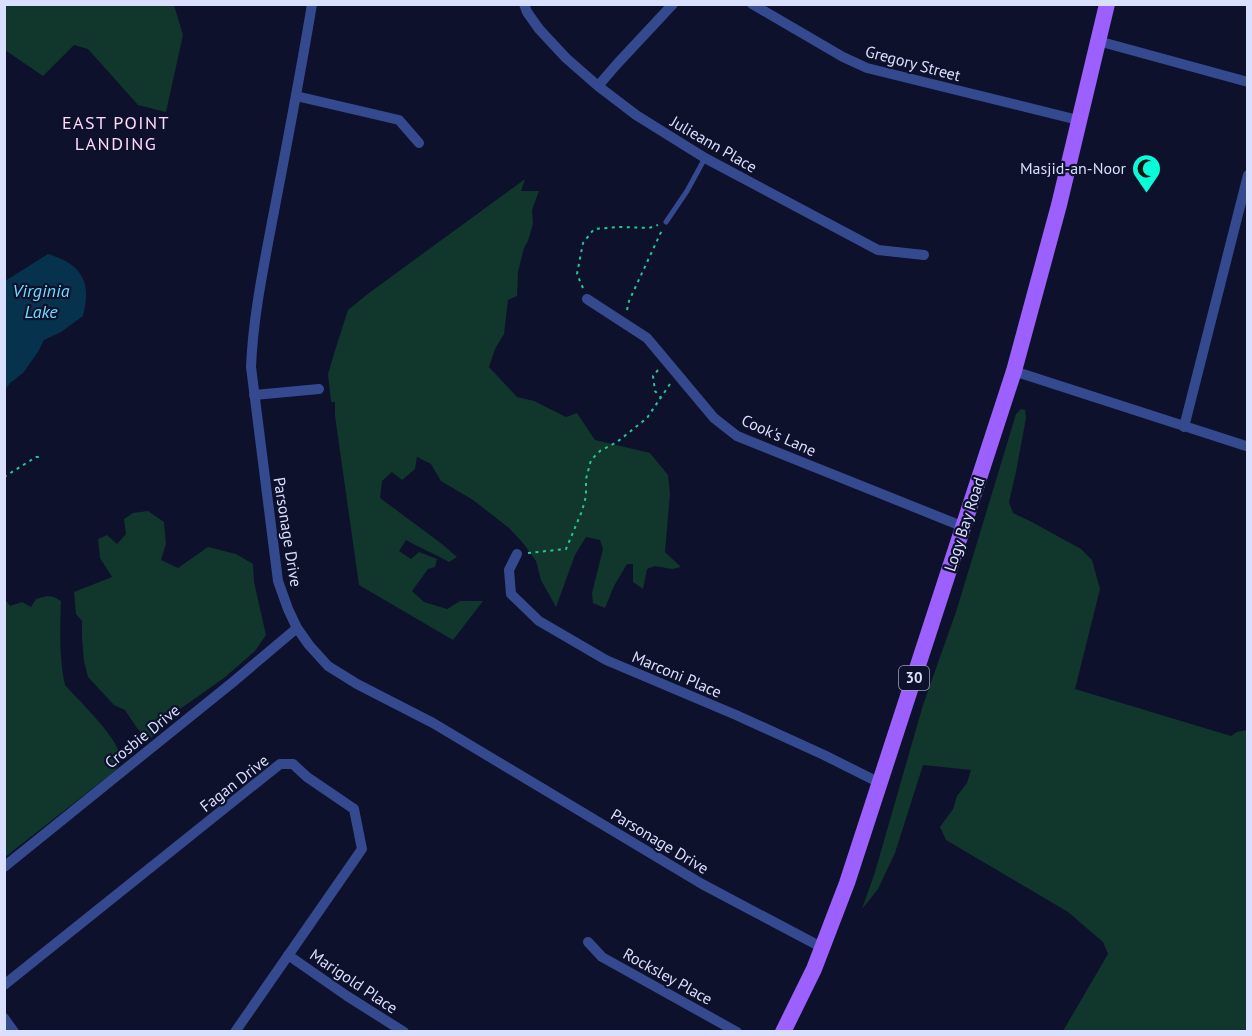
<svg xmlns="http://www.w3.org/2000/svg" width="1252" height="1036" viewBox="0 0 1252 1036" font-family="'PT Sans',sans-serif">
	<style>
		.green { fill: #11362b }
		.water { fill: #06324d }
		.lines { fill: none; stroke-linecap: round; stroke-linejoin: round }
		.path { stroke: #25c794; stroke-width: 2; stroke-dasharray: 3 4.5; stroke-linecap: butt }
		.service { stroke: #35498f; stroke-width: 5 }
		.minor { stroke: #35498f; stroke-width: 10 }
		.primary { stroke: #9b60ff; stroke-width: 16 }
		.labels { text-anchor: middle; stroke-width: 4.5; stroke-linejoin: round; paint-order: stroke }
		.shield { fill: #0e112c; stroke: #9ca1c0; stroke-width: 1.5 }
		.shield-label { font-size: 15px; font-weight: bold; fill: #d9dfff }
		.street-label { font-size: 16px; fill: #d9dfff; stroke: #0e112c }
		.poi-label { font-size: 16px; fill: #d9dfff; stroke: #0e112c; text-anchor: end }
		.neighbourhood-label { font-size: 18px; letter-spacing: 1.5px; fill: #ffdbfb; stroke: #0e112c }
		.water-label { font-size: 18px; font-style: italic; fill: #67dfff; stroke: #0e112c }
	</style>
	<rect width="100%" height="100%" fill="#0e112c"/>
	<!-- green -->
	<path class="green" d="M4,5h170l9,30 -17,77 -28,-7 -50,-56 -14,-4 -31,31 -38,-26z
		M525,179l-4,12h18l-7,19 1,14 -5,17 -4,7 -6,24 -1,24 -9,4 -4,34 -9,15 -6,18 28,30 17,4 32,16 11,-4 18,27 55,13 18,22 2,19 -5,58 16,15 -9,2 -17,-3 -8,3 -4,20 -10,-7v-18h-6l-13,22 -9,22 -12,-5 -1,-10 11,-44 -3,-9 -14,-3 -11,18 -19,52 -15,-27 -5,-19 -13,-18 -14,-15 -36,-28 -32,-19 -10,-17 -14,-7 -2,12 -13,11 -10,-8 -10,9 -2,17 62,46 15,13 -8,5c-14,-8 -29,-14 -43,-22l-7,11 12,8 8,-7 18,7 -2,8 -7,2 -16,22 12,11 23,7 13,-8h23l-30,39 -94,-55 -24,-169v-14h-4l-3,-28 9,-30 11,-34 21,-17z
		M1021,409l4,1 1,8 -10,54 -7,30 4,11 17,8 51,28 11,11 8,29 -25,100 156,47 6,-4 10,-2v301h-184l45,-77 -5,-12 -35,-30 -122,-72 -6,-13 13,-18 4,-13 10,-13 4,-13 -48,-5 -28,88 -17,36 -16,20 13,-37 48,-167 33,-93 60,-198z
		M148,511l16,11 2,22 -5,16 17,8 30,-21 28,7 17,10 1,18 12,53 -11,16 -31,27 -44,31 -29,29 -7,-2 -7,-8 -12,-18 -11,-5 -26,-28 -4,-16 -2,-23v-17l-6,-7 -2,-22 38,-15 -12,-19 -2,-19 9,-4 10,9 9,-10 -2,-15 9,-6z
		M47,596l7,1 7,4c-1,27 -2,57 4,84 14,16 54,53 56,74 0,5 -3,8 -6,12l-110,86 -1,-259 6,8 12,-4 9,5 5,-8z"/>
	<!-- water -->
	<path class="water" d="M48,254c34,10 44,28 35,62l-22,16 -17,8 -6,12 -15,21 -13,10 -5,7v-109z"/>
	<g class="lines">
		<!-- path -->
		<path class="path" d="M583,288l-6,-14 6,-31 11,-14 25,-2 30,1 9,-3
			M627,310l2,-9 33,-71
			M658,370l-5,6 2,15 6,7
			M4,477l32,-20h6
			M528,553l38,-4 16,-38 4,-15v-17l5,-19 9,-9 17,-9 30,-24 23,-34"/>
		<!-- service -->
		<path class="service" d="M666,222l21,-31 18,-33"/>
		<!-- minor -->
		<path class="minor" d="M312,4c-12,73 -26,145 -40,218 -9,48 -19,96 -21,145l27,214 10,28 9,19 12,17 19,21 29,18 76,39 269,161 121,64
			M524,4l3,8 12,17 27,29 32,28 38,29 69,43 173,92 46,5
			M752,4l91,53 24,11 211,52
			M1098,41l150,41
			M598,86l19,-22 56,-60
			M296,96l103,24 20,23
			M587,299l60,39 67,80 23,18 227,91
			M1014,371l232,75
			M254,395l65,-6
			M1184,427l64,-252
			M517,554l-8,16 2,24 28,27 67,39 130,55 88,40 56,28
			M4,867l229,-185 64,-54
			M588,942l14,15 135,75
			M288,955l59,41 57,36
			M4,985l276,-221h13l14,13 47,32 8,40 -127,183
			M4,1018l10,14"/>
		<!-- primary -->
		<path class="primary" d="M783,1032l31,-63 33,-86 167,-512 45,-166 48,-201"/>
	</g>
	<!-- icons -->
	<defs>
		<symbol id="mosque-pin" viewBox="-11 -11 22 30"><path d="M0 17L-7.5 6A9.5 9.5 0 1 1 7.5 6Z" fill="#05ffd8" stroke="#0e112c"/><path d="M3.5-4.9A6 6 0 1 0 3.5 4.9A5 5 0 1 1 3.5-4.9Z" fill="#111"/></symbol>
	</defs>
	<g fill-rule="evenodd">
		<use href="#mosque-pin" x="1130" y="152" width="33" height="45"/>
	</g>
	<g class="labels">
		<!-- shield labels -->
		<rect class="shield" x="899" y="666" width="30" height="24" rx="4.5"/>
		<g class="shield-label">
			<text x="914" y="683">30</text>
		</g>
		<!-- street labels -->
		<g class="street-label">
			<text transform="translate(913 63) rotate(15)" y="6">Gregory Street</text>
			<text transform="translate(714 144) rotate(30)" y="6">Julieann Place</text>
			<text transform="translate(779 435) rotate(24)" y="6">Cook's Lane</text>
			<text transform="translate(964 524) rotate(-72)" y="6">Logy Bay Road</text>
			<text transform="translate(288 532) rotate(81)" y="6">Parsonage Drive</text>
			<text transform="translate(677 674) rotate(23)" y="6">Marconi Place</text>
			<text transform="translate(142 736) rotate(-39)" y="6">Crosbie Drive</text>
			<text transform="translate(234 783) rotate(-38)" y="6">Fagan Drive</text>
			<text transform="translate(660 841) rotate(31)" y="6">Parsonage Drive</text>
			<text transform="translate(668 976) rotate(29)" y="6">Rocksley Place</text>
			<text transform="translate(354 981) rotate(34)" y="6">Marigold Place</text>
		</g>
		<!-- poi labels -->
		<g class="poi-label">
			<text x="1126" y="174">Masjid-an-Noor</text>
		</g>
		<!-- neighbourhood labels -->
		<g class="neighbourhood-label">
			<text x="116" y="129">EAST POINT<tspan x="116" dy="21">LANDING</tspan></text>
		</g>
		<!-- water labels -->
		<g class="water-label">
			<text x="41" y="297">Virginia<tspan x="41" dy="21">Lake</tspan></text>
		</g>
	</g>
	<!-- border -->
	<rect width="1252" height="1036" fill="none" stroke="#d9dfff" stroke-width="12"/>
</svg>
